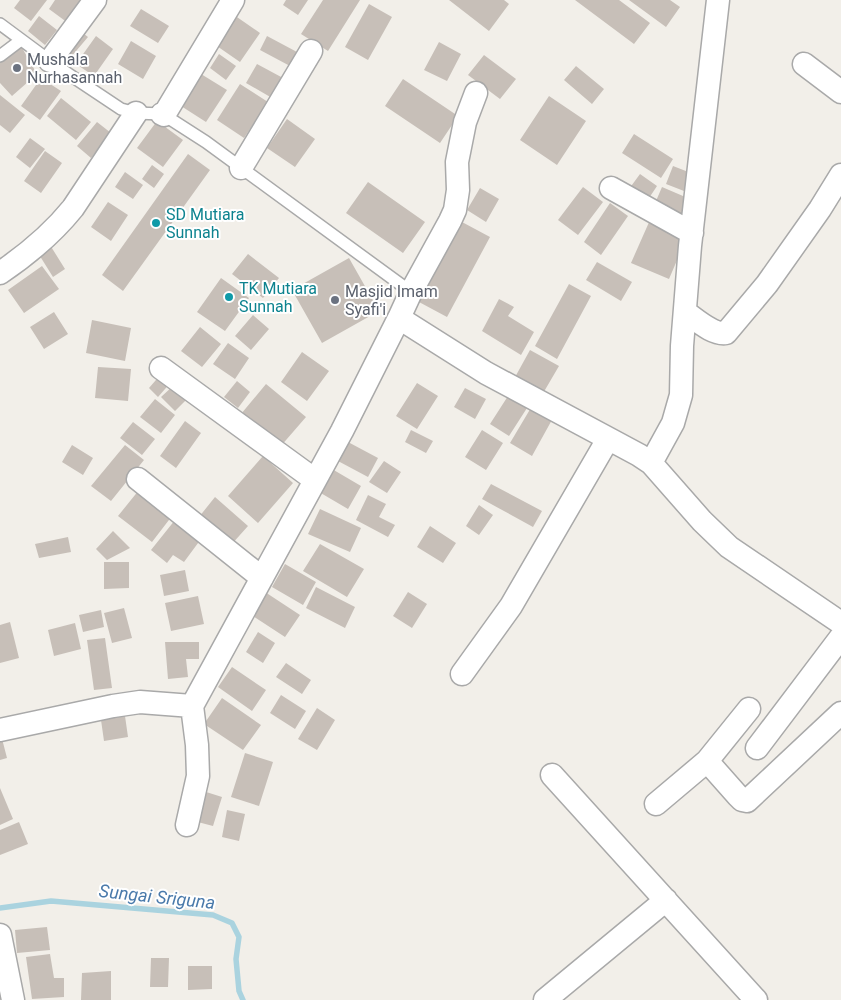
<svg xmlns="http://www.w3.org/2000/svg" width="841" height="1000" viewBox="0 0 841 1000" font-family="Roboto,sans-serif">
	<style>
		.lines { fill: none; stroke-linecap: round; stroke-linejoin: round }
		.stream { stroke: #aad3df; stroke-width: 5.5 }
		.building { fill: #c7bfb8 }
		.service-casing { stroke: #a9a9a9; stroke-width: 14 }
		.minor-casing { stroke: #a9a9a9; stroke-width: 25 }
		.service { stroke: #fff; stroke-width: 11 }
		.minor { stroke: #fff; stroke-width: 22 }
		.worship-dot { fill: #6b7280; stroke: #fff; stroke-width: 2 }
		.culture-dot { fill: #0f9aa8; stroke: #fff; stroke-width: 2 }
		.labels { text-anchor: middle; stroke-width: 4; stroke-linejoin: round; paint-order: stroke }
		.worship-label { font-size: 16px; fill: #5b616d; stroke: #fff; text-anchor: start }
		.culture-label { font-size: 16px; fill: #0d838f; stroke: #fff; text-anchor: start }
		.water-label { font-size: 18px; font-style: italic; fill: #4a7aab; stroke: #fff }
	</style>
	<rect width="100%" height="100%" fill="#f2efe9"/>
	<g class="lines">
		<!-- stream -->
		<path class="stream" d="M0,908l51,-7 162,14 19,8 7,14 -3,22 3,32 4,9"/>
	</g>
	<!-- building -->
	<path class="building" d="M20,0h27l-16,21 -17,-13z
		M55,0h30l-17,23 -19,-14z
		M286,0h22l-10,15 -15,-10z
		M323,0h37l-32,51 -27,-17z
		M449,0h55l5,4 -20,27z
		M575,0h44l31,23 -16,21z
		M629,0h41l10,7 -14,20z
		M369,4l23,13 -24,43 -23,-13z
		M141,9l28,17 -11,17 -28,-17z
		M234,15l26,18 -20,29 -26,-18z
		M39,16l18,14 -12,15 -17,-14z
		M79,30l9,7 -17,20 -8,-8z
		M96,36l17,13 -19,27 -18,-12z
		M267,36l30,16 -7,14 -30,-16z
		M131,41l25,15 -13,23 -25,-15z
		M439,42l22,12 -14,27 -23,-11z
		M21,46l16,28 -25,22 -12,-13v-22z
		M219,54l17,12 -10,14 -16,-12z
		M484,55l32,24 -16,20 -32,-24z
		M257,64l26,14 -11,20 -26,-15z
		M576,66l28,23 -12,15 -28,-24z
		M201,74l26,16 -21,32 -25,-16z
		M41,78l20,13 -21,29 -19,-14z
		M403,79l55,37 -18,27 -55,-37z
		M240,84l28,18 -24,36 -27,-18z
		M0,95l25,20 -15,18 -10,-8z
		M549,96l37,25 -29,44 -37,-25z
		M61,98l30,24 -15,18 -29,-24z
		M287,119l28,20 -20,28 -28,-19z
		M157,121l26,19 -20,27 -26,-19z
		M97,122l14,11 -20,25 -14,-12z
		M634,134l39,25 -12,19 -39,-25z
		M30,138l15,11 -15,19 -14,-11z
		M45,151l17,12 -21,30 -17,-12z
		M188,154l22,16 -87,121 -21,-16z
		M152,165l12,9 -10,14 -12,-9z
		M673,166l18,7 -7,18 -18,-7z
		M125,172l18,13 -10,14 -18,-12z
		M640,174l17,12 -10,15 -18,-12z
		M368,182l57,40 -22,31 -57,-40z
		M583,187l20,15 -25,33 -20,-15z
		M662,187l28,12 -9,21 -28,-12z
		M480,188l19,11 -13,23 -19,-12z
		M108,202l20,13 -17,26 -20,-14z
		M610,203l18,13 -27,39 -17,-13z
		M650,220l37,17 -18,42 -38,-16z
		M462,222l28,15 -43,80 -28,-15z
		M50,245l15,24 -12,8 -15,-24z
		M248,254l31,24 -16,20 -31,-24z
		M349,258l30,53 -57,32 -30,-53z
		M597,262l35,20 -11,19 -35,-21z
		M42,266l17,23 -35,24 -16,-23z
		M221,278l28,20 -24,33 -28,-19z
		M569,284l22,12 -34,63 -22,-13z
		M499,299l15,8 -6,9 26,16 -13,23 -39,-24z
		M54,312l14,22 -24,15 -14,-22z
		M253,315l16,14 -18,21 -16,-14z
		M92,320l39,8 -6,33 -39,-8z
		M200,327l21,17 -19,23 -21,-16z
		M228,343l21,15 -14,21 -22,-15z
		M530,350l29,16 -17,29 -28,-16z
		M302,352l27,19 -22,30 -26,-19z
		M98,367l33,2 -3,32 -33,-3z
		M162,373l10,8 -14,16 -9,-9z
		M237,381l13,11 -12,16 -14,-11z
		M417,383l21,13 -21,33 -21,-13z
		M266,384l40,33 -26,30 -39,-33z
		M173,386l14,13 -12,12 -14,-14z
		M465,388l21,11 -11,20 -21,-12z
		M508,396l19,12 -18,28 -19,-12z
		M155,399l20,16 -14,18 -21,-16z
		M532,406l21,12 -21,38 -22,-13z
		M185,421l16,12 -25,35 -16,-12z
		M133,422l22,17 -13,16 -22,-17z
		M411,430l22,11 -7,12 -21,-11z
		M482,430l21,13 -17,27 -21,-13z
		M348,442l30,16 -10,19 -30,-16z
		M72,445l21,13 -10,17 -21,-13z
		M125,445l19,15 -33,41 -20,-15z
		M263,456l30,27 -35,40 -30,-27z
		M384,461l17,11 -14,21 -18,-11z
		M332,469l29,17 -13,23 -29,-17z
		M491,484l51,27 -9,16 -51,-28z
		M139,490l33,26 -20,26 -34,-26z
		M368,495l18,9 -7,13 16,8 -7,12 -32,-17z
		M215,497l33,29 -17,19 -32,-28z
		M479,505l14,10 -14,20 -13,-9z
		M320,509l41,19 -11,24 -42,-18z
		M175,520l26,19 -17,23 -11,-7 -6,8 -16,-13z
		M430,526l26,17 -13,20 -26,-16z
		M113,531l17,17 -23,12 -11,-11z
		M68,537l3,15 -32,6 -4,-14z
		M320,544l44,25 -17,28 -44,-26z
		M104,562h25v26l-25,1z
		M285,564l31,18 -13,23 -31,-18z
		M185,570l4,21 -25,5 -4,-21z
		M316,587l39,20 -10,21 -39,-20z
		M265,592l35,23 -15,22 -35,-23z
		M408,592l19,12 -15,24 -19,-12z
		M198,596l6,28 -33,7 -6,-28z
		M124,608l8,30 -20,5 -8,-30z
		M101,610l3,17 -21,5 -4,-17z
		M10,622l9,36 -19,5v-38z
		M75,623l6,26 -27,7 -6,-26z
		M258,632l17,11 -12,20 -17,-11z
		M105,638l7,50 -18,2 -7,-50z
		M165,642h34v17h-13l2,18 -20,2z
		M286,663l25,17 -9,14 -26,-17z
		M232,667l34,23 -14,21 -34,-24z
		M281,695l25,16 -11,18 -25,-16z
		M222,698l39,27 -18,25 -39,-26z
		M317,708l18,12 -18,30 -19,-11z
		M125,716l3,21 -24,4 -3,-21z
		M0,731l7,27 -7,2z
		M245,753l28,9 -14,44 -28,-9z
		M0,788l13,31 -13,6z
		M203,791l19,6 -9,29 -19,-5z
		M227,810l18,4 -6,27 -17,-4z
		M19,822l9,22 -28,11v-25z
		M47,927l3,23 -33,3 -2,-23z
		M50,954l4,24h10v19l-32,2 -6,-42z
		M151,958h18l-1,29h-18z
		M188,966h24v23l-24,1z
		M111,971v29h-30l1,-27z"/>
	<g class="lines">
		<defs>
			<path id="service" d="M0,24l58,43 63,42 15,4 26,1
				M0,56l21,-16
				M164,115l42,27 205,150"/>
			<path id="minor" d="M50,61l45,-61
				M804,64l37,28
				M476,93l-11,29 -8,40 1,28 -3,20 -5,11 -39,71 -12,26 87,55 153,82 12,8 51,58 27,26 112,76
				M162,114l2,1 69,-115
				M241,168l70,-117
				M611,188l81,45
				M0,273c28,-19 52,-39 73,-65l63,-95
				M685,312c11,7 27,23 41,21l41,-49 53,-75 21,-34
				M161,368l154,112
				M651,463l22,-40 8,-28 1,-49 8,-100 28,-246
				M138,479l124,99
				M462,674l49,-68 97,-167
				M0,730l113,-24 27,-4 52,4
				M757,748l84,-111
				M707,761l42,-52
				M552,775l204,225
				M656,804l51,-43 31,35 4,4 5,1 94,-88
				M187,825l11,-49 -1,-31 -5,-39 150,-275 57,-113
				M0,935l13,65
				M545,1000l121,-100"/>
		</defs>
		<!-- service casing -->
		<use href="#service" class="service-casing"/>
		<!-- minor casing -->
		<use href="#minor" class="minor-casing"/>
		<!-- service -->
		<use href="#service" class="service"/>
		<!-- minor -->
		<use href="#minor" class="minor"/>
	</g>
	<!-- markers -->
	<g class="worship-dot">
		<circle cx="17" cy="68" r="5"/>
		<circle cx="335" cy="300" r="5"/>
	</g>
	<g class="culture-dot">
		<circle cx="156" cy="223" r="5"/>
		<circle cx="229" cy="297" r="5"/>
	</g>
	<g class="labels">
		<!-- worship labels -->
		<g class="worship-label">
			<text x="27" y="65">Mushala<tspan x="27" dy="18">Nurhasannah</tspan></text>
			<text x="345" y="297">Masjid Imam<tspan x="345" dy="18">Syafi'i</tspan></text>
		</g>
		<!-- culture labels -->
		<g class="culture-label">
			<text x="166" y="220">SD Mutiara<tspan x="166" dy="18">Sunnah</tspan></text>
			<text x="239" y="294">TK Mutiara<tspan x="239" dy="18">Sunnah</tspan></text>
		</g>
		<!-- water labels -->
		<g class="water-label">
			<text transform="translate(157 897) rotate(6)" y="6">Sungai Sriguna</text>
		</g>
	</g>
</svg>
